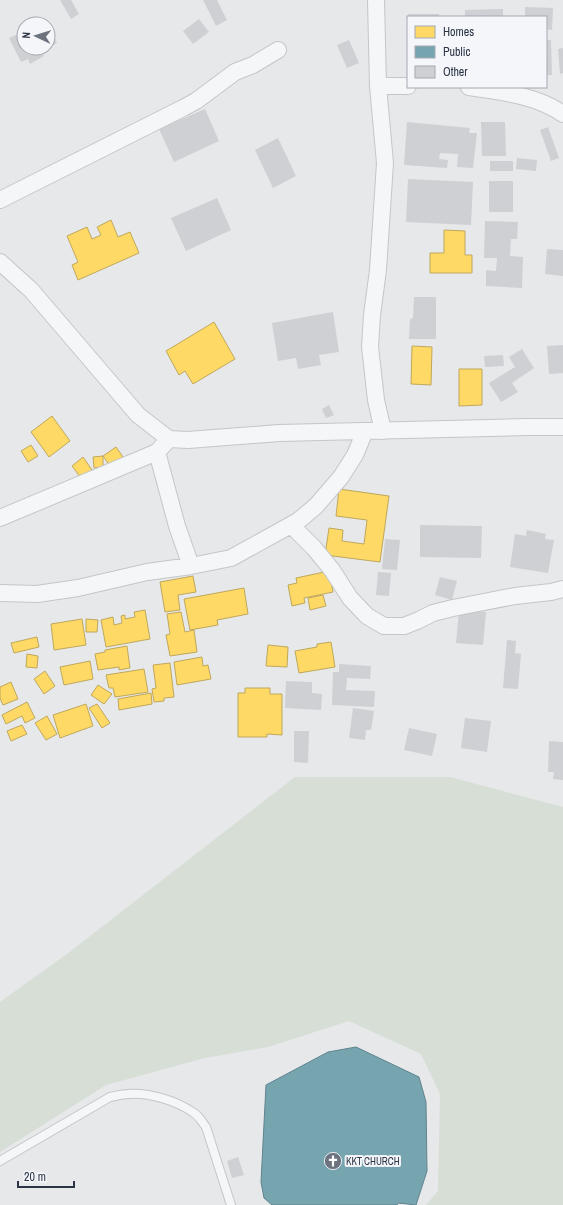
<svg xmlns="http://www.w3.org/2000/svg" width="563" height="1205" viewBox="0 0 563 1205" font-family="'Archivo Narrow',sans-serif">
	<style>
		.green { fill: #d6ded6 }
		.homes { fill: #ffd966; stroke: #bfa85c }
		.public { fill: #76a5af; stroke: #60838f }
		.building { fill: #ced0d3 }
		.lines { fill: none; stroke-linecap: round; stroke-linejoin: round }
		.lane-casing { stroke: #c4c6c8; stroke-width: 10 }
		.street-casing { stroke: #c4c6c8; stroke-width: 18 }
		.lane { stroke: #f5f6f7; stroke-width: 8 }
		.street { stroke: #f5f6f7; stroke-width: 16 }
		.labels { text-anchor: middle; stroke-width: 4; stroke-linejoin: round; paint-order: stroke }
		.poi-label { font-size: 10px; fill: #2b3445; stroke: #f4f6f9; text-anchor: start }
	</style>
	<rect width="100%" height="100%" fill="#e6e8ea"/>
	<!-- green -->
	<path class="green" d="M295,777h155l113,30v398h-137l12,-14 2,-97 -19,-40 -72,-33 -81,26 -63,11 -99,27 -106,67v-150l67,-48z"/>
	<!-- homes -->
	<path class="homes" d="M111,220l7,17 12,-5 9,21 -61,27 -6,-15 6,-3 -11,-26 20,-9 5,12 9,-4 -4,-8z
		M444,230l21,1v24h7v18h-42v-20h14z
		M214,322l21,37 -42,25 -8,-13 -6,4 -13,-24z
		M412,346l20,1 -1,38 -20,-1z
		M459,369h23v36l-23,1z
		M52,416l18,25 -21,16 -18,-25z
		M31,445l7,11 -10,6 -7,-11z
		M116,447l7,10 -13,9 -7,-10z
		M103,456v11l-9,1 -1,-11z
		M83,457l9,13 -11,8 -9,-12z
		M339,489l50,7 -9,66 -55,-7 4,-27 14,2 -1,11 22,3 3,-24 -31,-4z
		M329,571l4,21 -29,6 1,5 -13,3 -4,-21 9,-2 -1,-5z
		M193,576l3,16 -18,3 2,15 -15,2 -5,-30z
		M244,588l4,26 -31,6 1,5 -28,5 -6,-31z
		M323,595l3,11 -16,4 -2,-12z
		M145,610l5,29 -44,8 -5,-27 12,-3 1,8 8,-2 -1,-7 4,-1v4l10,-2 -1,-5z
		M181,612l4,20 9,-2 3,22 -27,4 -4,-21 4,-1 -3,-20z
		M82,619l4,26 -32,5 -3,-26z
		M86,619l12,1 -1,12h-11z
		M37,637l2,10 -25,6 -3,-10z
		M331,642l4,25 -36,6 -4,-22 22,-4v-3z
		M268,645l20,2 -1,20 -21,-1z
		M127,646l3,22 -11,2v-3l-21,3 -3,-16 10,-2v-2z
		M27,654l11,2 -1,12 -11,-1z
		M202,657l1,9 5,-1 3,14 -34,6 -3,-23z
		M90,661l3,18 -29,6 -4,-18z
		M170,663l4,34 -10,1v3l-10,1 -2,-13 4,-1 -3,-23z
		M144,669l4,23 -33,5 -2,-9h-4l-3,-13z
		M45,671l10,15 -11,8 -10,-15z
		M11,682l7,17 -15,6 -3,-7v-11z
		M98,685l14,9 -8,10 -13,-9z
		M245,688h25v6h12v41l-15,-1v3h-29v-44h7z
		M151,693l1,11 -33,6 -1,-11z
		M27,702l8,16 -10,5 -3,-7 -16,8 -4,-9z
		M86,704l7,22 -33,12 -7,-23z
		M97,704l13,19 -8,5 -13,-20z
		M47,716l10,18 -11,6 -11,-17z
		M22,725l5,9 -16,7 -4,-10z"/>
	<!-- public -->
	<path class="public" d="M356,1047l63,30 7,25 1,69 -11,34 -18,-2 -1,2h-125l-8,-7 -3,-16 5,-97 62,-33z"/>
	<!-- building -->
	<path class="building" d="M60,0h11l8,14 -8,5z
		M203,0h14l10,20 -11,6z
		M525,7l28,1 -1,22 -6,-1v-12h-21z
		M503,9v8h-38v-7z
		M408,14h31v3h-31z
		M31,19l2,5h-9v24h24l-6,3 2,5 -14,8 -2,-5 -7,3 -12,-24 13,-6 -4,-6z
		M199,19l10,13 -16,12 -10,-13z
		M48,26l9,17 -9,5z
		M349,40l10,23 -12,5 -10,-23z
		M546,40h5l1,35h-6z
		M563,48v25l-3,1 -2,-25z
		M205,109l14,32 -45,21 -15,-33z
		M407,122l63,6 -1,5h8l-4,35 -16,-1 1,-13 -18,-1 -1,6 9,1 -1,8 -43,-3z
		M481,122h24l1,34h-24z
		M548,127l11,31 -8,3 -11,-31z
		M278,138l18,38 -23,12 -18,-38z
		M517,158l20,2 -1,11 -20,-2z
		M490,161h23v10h-23z
		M408,179l65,3 -2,43 -65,-3z
		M489,181h24v31h-24z
		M217,198l14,32 -45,21 -15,-33z
		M485,221l33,1 -1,17h-6l-1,17 13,1 -1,31 -36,-2v-16l10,1 1,-13h-13z
		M547,249l16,1v26l-18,-2z
		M414,297h22v42h-27l1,-20 3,-1z
		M333,312l6,40 -20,3 2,10 -23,4 -2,-11 -18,3 -6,-38z
		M563,345v28l-14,1 -2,-28z
		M522,349l12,19 -22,15 6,9 -17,10 -12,-19 26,-16 -6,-10z
		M503,355l1,11 -19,1 -1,-11z
		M329,405l5,10 -8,3 -4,-9z
		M420,525l62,1 -1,32 -61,-1z
		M527,530l19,4 -1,5 9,1 -6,33 -38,-6 5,-33 11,2z
		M385,539l15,1 -3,30 -15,-1z
		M378,572l13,1 -2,23 -13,-1z
		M440,577l17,4 -5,19 -17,-5z
		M459,610l27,2 -3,33 -27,-2z
		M507,640l9,1 -1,12 6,1 -3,35 -15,-1z
		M339,664l32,2 -1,13 -23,-1 -1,12 29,1 -1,16 -42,-2 1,-33h6z
		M286,681l26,1v11l10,1 -1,16 -36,-2z
		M353,708l21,3 -3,19h-5l-1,10 -16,-2z
		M465,718l26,3 -4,31 -26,-4z
		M409,728l28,6 -5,22 -28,-6z
		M294,731h15l-1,32 -14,-1z
		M549,741l14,1v38l-10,-1 1,-7h-6z
		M238,1157l6,18 -12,3 -5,-17z"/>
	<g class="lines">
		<defs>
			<path id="lane" d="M0,1161l110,-64c6,-1 12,-3 18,-3 21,-2 49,7 66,19 5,3 8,9 12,14l25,78"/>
			<path id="street" d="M376,0l2,86 7,77 -7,107 -6,45 -2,32 6,53 7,31
				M378,86h30
				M469,87c32,5 67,8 94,27
				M0,200l183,-92 13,-7 39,-29 18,-7 25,-15
				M0,262l31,28 107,125 31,24 19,1 91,-7 247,-6h37
				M157,452l20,74 14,40
				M0,518l157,-66 12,-13
				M291,525l23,23 18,22 18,28 17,18 17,10h20l13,-5 16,-8 20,-5 62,-12 36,-4 12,-3
				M0,593l37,1 41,-6 69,-16 44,-6 40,-8 67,-37 18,-15 25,-29 14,-22 10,-24"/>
		</defs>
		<!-- lane casing -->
		<use href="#lane" class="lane-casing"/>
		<!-- street casing -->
		<use href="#street" class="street-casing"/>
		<!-- lane -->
		<use href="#lane" class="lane"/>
		<!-- street -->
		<use href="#street" class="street"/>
	</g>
	<!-- icons -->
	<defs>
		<symbol id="church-disc" viewBox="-11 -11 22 22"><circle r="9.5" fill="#6c737f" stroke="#f4f6f9"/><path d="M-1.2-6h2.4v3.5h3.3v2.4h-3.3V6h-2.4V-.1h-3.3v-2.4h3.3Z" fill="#fff"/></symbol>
	</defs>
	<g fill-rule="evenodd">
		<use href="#church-disc" x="323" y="1151" width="20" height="20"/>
	</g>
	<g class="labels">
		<!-- poi labels -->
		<g class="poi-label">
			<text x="346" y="1165">KKT CHURCH</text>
		</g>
	</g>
	<!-- legend -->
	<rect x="407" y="16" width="140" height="72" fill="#f4f6f9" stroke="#a4a8b1"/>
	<rect x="415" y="26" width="20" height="12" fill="#ffd966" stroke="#a4a8b1"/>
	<text x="443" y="36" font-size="12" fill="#2b3445">Homes</text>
	<rect x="415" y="46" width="20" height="12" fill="#76a5af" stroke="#a4a8b1"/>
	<text x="443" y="56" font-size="12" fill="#2b3445">Public</text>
	<rect x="415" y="66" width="20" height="12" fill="#ced0d3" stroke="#a4a8b1"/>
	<text x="443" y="76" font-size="12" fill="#2b3445">Other</text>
	<!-- north arrow -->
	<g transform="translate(36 36) rotate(274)"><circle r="19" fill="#f4f6f9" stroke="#a4a8b1"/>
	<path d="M0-3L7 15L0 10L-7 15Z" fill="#6c737f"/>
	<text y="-6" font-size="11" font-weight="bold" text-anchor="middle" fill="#2b3445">N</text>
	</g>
	<!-- scale -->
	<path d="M18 1181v6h56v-6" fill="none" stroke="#2b3445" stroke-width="2"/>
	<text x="24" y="1181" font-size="12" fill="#2b3445" stroke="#f4f6f9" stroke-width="3" paint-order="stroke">20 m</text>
</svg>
